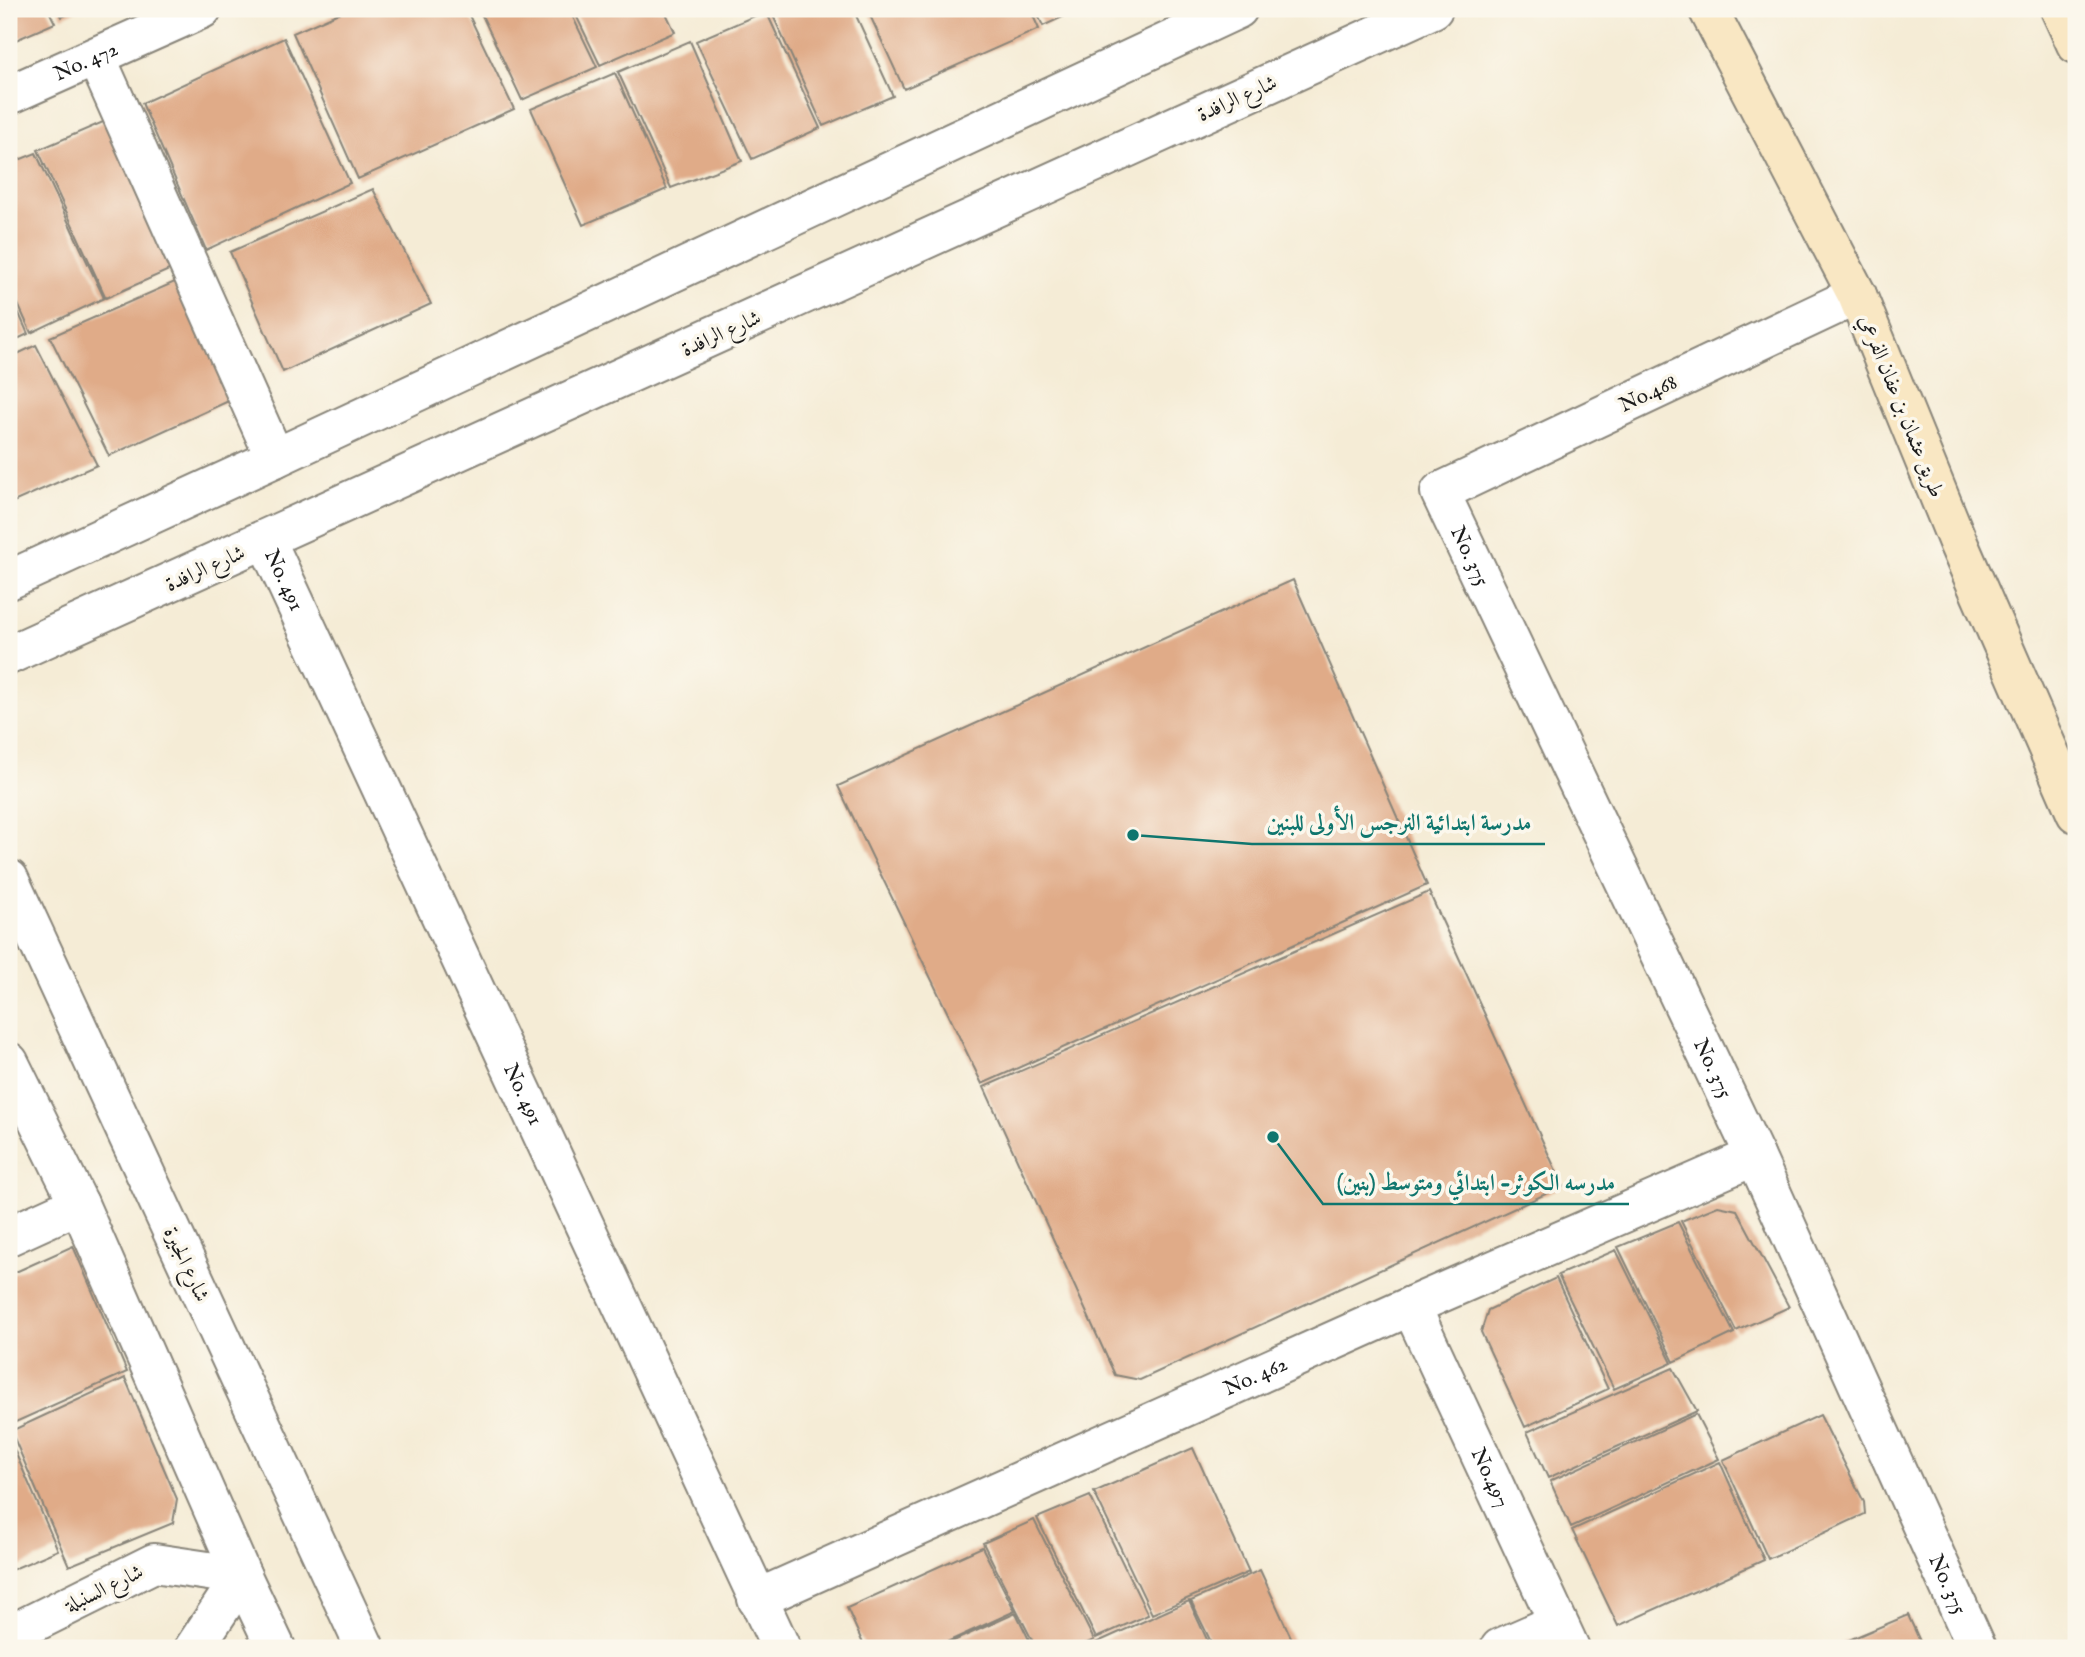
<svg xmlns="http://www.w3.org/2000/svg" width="2085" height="1657" viewBox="0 0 2085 1657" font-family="'IM FELL English',Amiri,serif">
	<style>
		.building { fill: #e0ab88 }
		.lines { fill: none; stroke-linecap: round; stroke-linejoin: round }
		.street-casing { stroke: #888479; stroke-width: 42 }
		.secondary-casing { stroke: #888479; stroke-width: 42 }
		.street { stroke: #fff; stroke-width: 38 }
		.secondary { stroke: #f9e7c3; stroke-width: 38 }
		.labels { text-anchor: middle; stroke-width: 7; stroke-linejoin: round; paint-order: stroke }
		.street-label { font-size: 21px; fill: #1c1c1c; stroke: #fbf7ec }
		.leader { fill: none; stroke: #0f766e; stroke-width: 2.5 }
		.callout-dot { fill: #0f766e; stroke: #fbf7ec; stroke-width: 2.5 }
		.callout-label { font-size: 23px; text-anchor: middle; font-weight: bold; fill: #0f766e; stroke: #fbf7ec; stroke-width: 7; stroke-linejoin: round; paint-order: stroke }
	</style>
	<rect width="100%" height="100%" fill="#fbf7ec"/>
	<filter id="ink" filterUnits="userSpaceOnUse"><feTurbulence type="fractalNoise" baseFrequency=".0143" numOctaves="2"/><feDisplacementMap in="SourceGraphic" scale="14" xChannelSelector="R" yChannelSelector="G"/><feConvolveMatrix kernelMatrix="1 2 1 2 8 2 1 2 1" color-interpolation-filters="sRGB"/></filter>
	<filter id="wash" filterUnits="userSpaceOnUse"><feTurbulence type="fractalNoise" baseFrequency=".00686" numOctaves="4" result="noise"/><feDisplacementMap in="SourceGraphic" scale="28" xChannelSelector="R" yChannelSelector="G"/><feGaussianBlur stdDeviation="1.57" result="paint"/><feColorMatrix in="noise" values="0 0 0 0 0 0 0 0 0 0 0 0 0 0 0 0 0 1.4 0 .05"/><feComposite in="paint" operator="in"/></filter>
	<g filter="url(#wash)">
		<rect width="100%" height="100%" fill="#f5ecd6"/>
		<g id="blocks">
			<!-- building -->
			<path class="building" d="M9,9h39l7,14 -46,20z
				M58,9h21l-17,8z
				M348,9h118l48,100 -156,70 -65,-146z
				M479,9h90l28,58 -75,33z
				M573,9h91l11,23 -75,33z
				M770,9h83l40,87 -70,30z
				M867,9h163l9,20 -135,60z
				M1035,9h45l-37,17z
				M766,11l54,117 -68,31 -56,-118z
				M284,38l66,145 -144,67 -64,-147z
				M690,41l52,120 -71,27 -53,-116z
				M615,73l52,116 -84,36 -52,-116z
				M110,119l68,147 -72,32 -68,-148z
				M36,153l68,145 -73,35 -22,-49v-120z
				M373,189l58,115 -148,68 -53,-120z
				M177,281l56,118 -124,57 -59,-119z
				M9,291l19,43 -19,9z
				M36,345l61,120 -88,39v-146z
				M1293,580l134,305 -445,199 -144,-298z
				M1429,892l134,294 -423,194 -25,-5 -131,-288z
				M1718,1206l19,4 52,97 -53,24 -55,-110z
				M1678,1222l56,111 -60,29 -56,-115z
				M73,1246l54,126 -118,53v-150z
				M1616,1250l56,113 -58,26 -56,-114z
				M1556,1278l52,111 -83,38 -44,-95 7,-22z
				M1673,1368l24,43 -149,67 -21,-46z
				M125,1378l52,121 -4,24 -104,43 -58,-135z
				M1696,1414l23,45 -148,68 -21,-46z
				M1820,1415l44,87 1,12 -97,45 -45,-99z
				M9,1438l49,112 -49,21z
				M1193,1448l56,124 -97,42 -58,-122z
				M1720,1462l44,98 -146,66 -46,-96z
				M1090,1496l58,119 -52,23 -59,-120z
				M1034,1520l60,120 -18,8h-40l-53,-105z
				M982,1547l33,64 -81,37h-69l-18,-40z
				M1260,1570l36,78h-82l-23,-47z
				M1189,1601l22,47h-118l-2,-3z
				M1016,1613l17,35h-95z
				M1908,1615l15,33h-93z"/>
		</g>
	</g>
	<g filter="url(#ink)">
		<use href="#blocks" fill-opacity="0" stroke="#888479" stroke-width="2"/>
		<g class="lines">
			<defs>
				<g id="street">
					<path d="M96,57l179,401"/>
					<path id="s1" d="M9,95l193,-86"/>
					<path id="s2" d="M1857,295l-417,197 315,664 222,492"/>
					<path id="s3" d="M266,540l515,1108"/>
					<path d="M9,580l266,-122 963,-449"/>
					<path d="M9,655l1424,-646"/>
					<path d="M9,879l356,769"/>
					<path d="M9,1062l70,142 163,372 34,72"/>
					<path d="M9,1236l70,-32"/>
					<path id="s4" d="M1411,1306l159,342"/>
					<path id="s5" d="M757,1599l654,-293 344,-150"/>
					<path d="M9,1635l145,-72 88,13 -48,72"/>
					<path d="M1500,1648l57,-25"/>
				</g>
				<path id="secondary" d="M1708,9l149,286 102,250 117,268
					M2060,9l16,35"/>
			</defs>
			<!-- street casing -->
			<use href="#street" class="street-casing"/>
			<!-- secondary casing -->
			<use href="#secondary" class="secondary-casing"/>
			<!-- street -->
			<use href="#street" class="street"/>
			<!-- secondary -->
			<use href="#secondary" class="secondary"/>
		</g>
	</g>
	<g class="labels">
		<!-- street labels -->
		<g class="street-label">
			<text dy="7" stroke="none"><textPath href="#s1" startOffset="84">No. 472</textPath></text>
			<text transform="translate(1237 98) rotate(-24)" y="7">شارع الرافدة</text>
			<text transform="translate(721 333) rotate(-24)" y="7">شارع الرافدة</text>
			<text transform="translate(1648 393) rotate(-25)" y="7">No.468</text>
			<text transform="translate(1902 406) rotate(68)" y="7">طريق عثمان بن عفان الفرعي</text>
			<text dy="7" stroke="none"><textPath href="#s2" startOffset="532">No. 375</textPath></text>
			<text transform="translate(205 568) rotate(-24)" y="7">شارع الرافدة</text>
			<text dy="7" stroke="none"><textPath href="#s3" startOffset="44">No. 491</textPath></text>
			<text dy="7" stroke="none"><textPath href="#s2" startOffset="1099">No. 375</textPath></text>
			<text dy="7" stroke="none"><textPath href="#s3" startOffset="611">No. 491</textPath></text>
			<text transform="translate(187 1264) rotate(65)" y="7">شارع الجيرة</text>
			<text dy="7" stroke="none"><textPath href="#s5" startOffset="546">No. 462</textPath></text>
			<text dy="7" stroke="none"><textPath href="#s4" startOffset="189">No.497</textPath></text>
			<text dy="7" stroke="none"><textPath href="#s2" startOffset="1666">No. 375</textPath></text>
			<text transform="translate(104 1588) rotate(-26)" y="7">شارع السنبلة</text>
		</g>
	</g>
	<!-- callouts -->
	<path class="leader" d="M1133 835L1252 844H1545M1273 1137L1323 1204H1629"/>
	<g class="callout-dot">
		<circle cx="1133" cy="835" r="7"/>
		<circle cx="1273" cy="1137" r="7"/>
	</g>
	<g class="callout-label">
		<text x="1399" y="830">مدرسة ابتدائية النرجس الأولى للبنين</text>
		<text x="1476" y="1190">مدرسه الكوثر- ابتدائي ومتوسط (بنين)</text>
	</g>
	<!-- margin -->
	<rect width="2085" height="1657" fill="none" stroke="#fbf7ec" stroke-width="35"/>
</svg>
